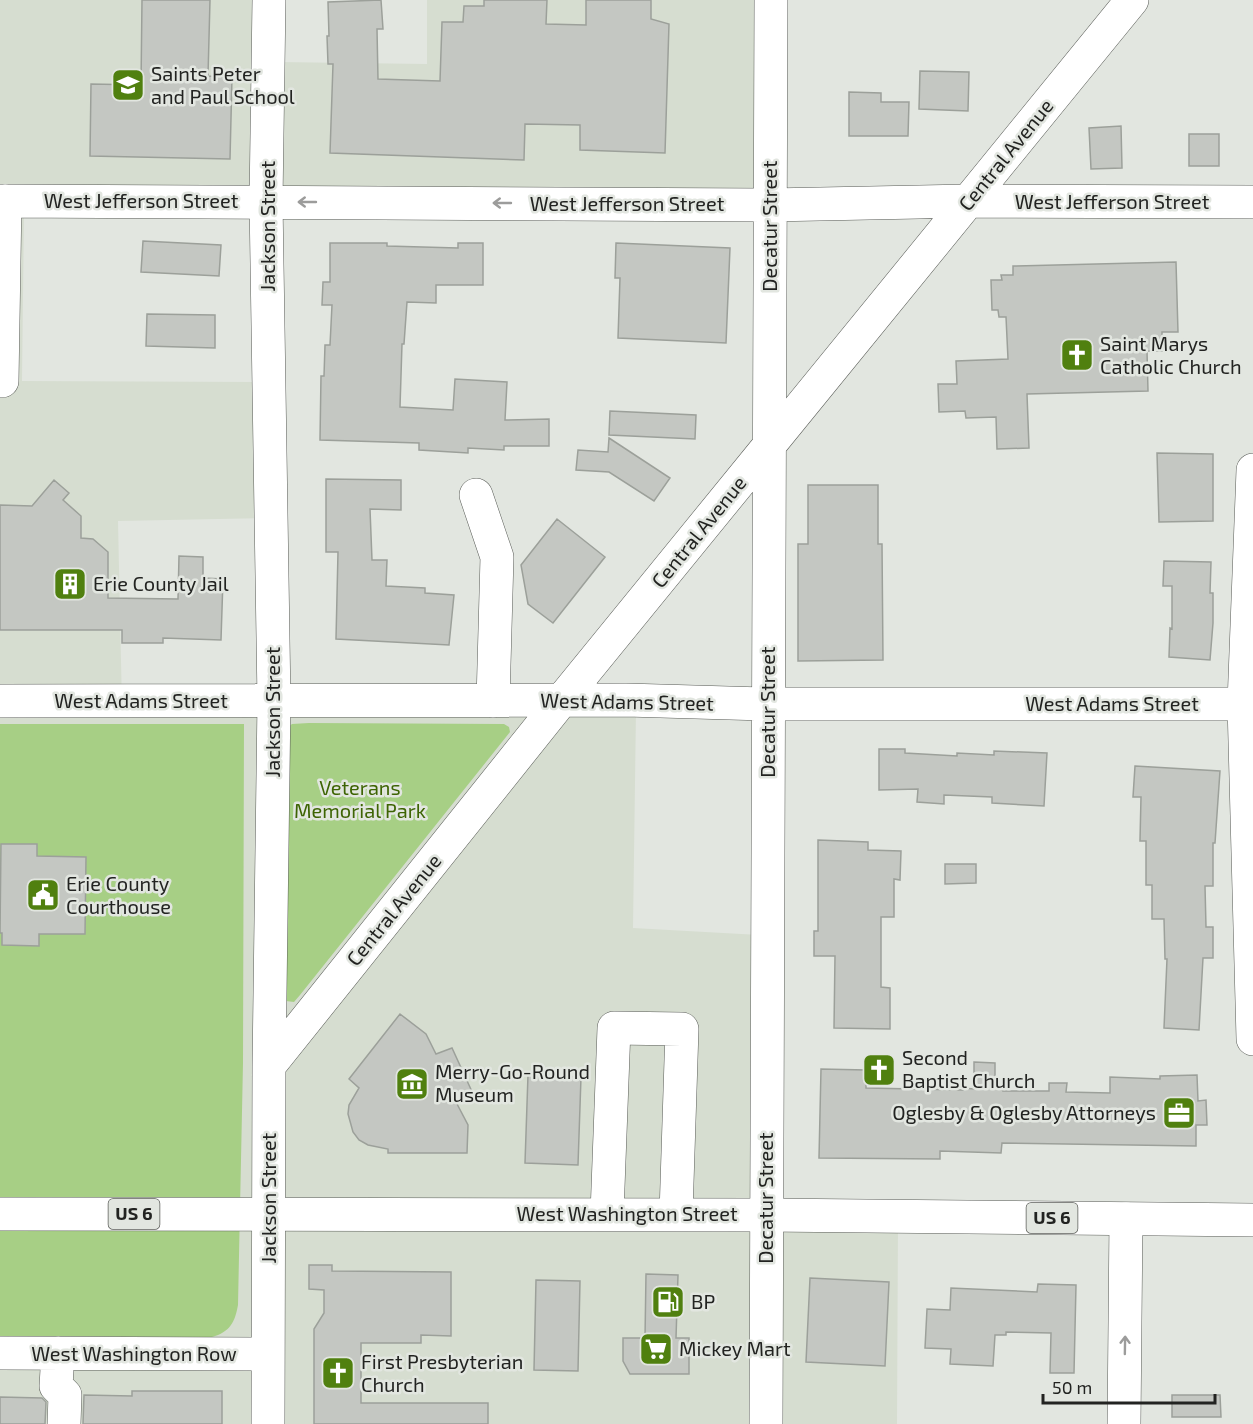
<svg xmlns="http://www.w3.org/2000/svg" width="1253" height="1424" viewBox="0 0 1253 1424" font-family="'Exo 2',sans-serif">
	<style>
		.built { fill: #d6ddd0 }
		.park { fill: #a7cf85 }
		.building { fill: #c4c7c2; stroke: #9ca09a; stroke-width: 1.5 }
		.lines { fill: none; stroke-linecap: round; stroke-linejoin: round }
		.minor-casing { stroke: #595c57; stroke-width: 34 }
		.major-casing { stroke: #595c57; stroke-width: 34 }
		.minor { stroke: #fff; stroke-width: 33 }
		.major { stroke: #fff; stroke-width: 33 }
		.oneway { stroke: #9c9c9b }
		.labels { text-anchor: middle; stroke-width: 5; stroke-linejoin: round; paint-order: stroke }
		.shield { fill: #e2e6e0; stroke: #5c5e5a; stroke-width: 1.5 }
		.shield-label { font-size: 18px; font-weight: bold; fill: #222321 }
		.poi-label { font-size: 20px; fill: #222321; stroke: #e2e6e0; text-anchor: start }
		.street-label { font-size: 20px; fill: #222321; stroke: #e2e6e0 }
		.park-label { font-size: 20px; fill: #3d6403; stroke: #e2e6e0 }
	</style>
	<rect width="100%" height="100%" fill="#e2e6e0"/>
	<!-- built -->
	<path class="built" d="M0,0h277v62l150,2v-64h338l-1,197 -488,12 -252,2 -2,170 240,1 4,136 -148,3 4,186 514,3 -3,218 144,8 2,284 119,2 -1,202h-897z"/>
	<!-- park -->
	<path class="park" d="M309,723l195,1 5,3 1,5 -210,263 -6,7 -8,-1 2,-274 4,-3z
		M0,724h244l-1,339 -5,242c-3,17 -8,27 -26,32l-212,-1z"/>
	<!-- building -->
	<path class="building" d="M142,0h68l-2,76 24,1 -2,82 -140,-3 1,-72 50,1z
		M381,0l2,29h-6l1,50 62,2 2,-59h21l1,-16h20v-6h63l-1,24 40,1v-25h65v19l18,5 -4,129 -85,-3v-25l-55,-1 -1,36 -194,-7 3,-89h-5l-1,-28h2l-1,-34z
		M920,71l49,1 -1,39 -49,-2z
		M849,92l32,1v9h28l-1,34h-59z
		M1121,126l1,42 -31,1 -2,-41z
		M1189,134h30v32h-30z
		M143,241l78,4 -2,31 -78,-4z
		M330,243h57v3l71,2v-5h25v42h-47v18l-29,-1 -3,42h-2l-2,63 53,3 2,-31 52,3 -2,38 44,-1v27h-45v4l-36,-2v5l-49,-3v-7l-99,-3 1,-64h3l1,-31h5l2,-40h-10l1,-23h7z
		M616,243l114,5 -4,95 -108,-5 2,-60h-5z
		M1176,262l2,70h-16v19h-15l1,40 -121,3 2,54 -32,1 -1,-32 -30,1 -1,-7 -26,1 -1,-28h19l-1,-23 52,-2 -2,-42h-7l-1,-7h-6l-1,-30h11l-1,-5h12v-9z
		M147,314l68,1v33l-69,-2z
		M610,411l86,4 -1,24 -86,-4z
		M609,438l61,40 -16,23 -45,-29 -33,-2 2,-20 30,2z
		M1157,453l56,1v67l-54,1z
		M326,479l75,1v30l-31,-1 2,51h15l-1,26 39,2v5l29,2 -5,50 -113,-6 2,-87h-12z
		M54,480l15,13 -6,7 18,16v22l12,1 15,13v46l70,1 1,-43 24,1v21l20,1 -2,61 -58,-2v5h-41v-13h-122v-125l32,1z
		M808,485h70v59h4l1,116 -85,1v-117h10z
		M557,519l48,38 -52,66 -25,-19 -7,-39z
		M1164,561l47,1 -1,31h3v30l-3,37 -41,-3 1,-29 2,1v-43h-9z
		M879,749h26v4l52,3v-3l37,2v-4l53,2 -3,53 -52,-3v-6l-48,-2v9l-27,-2 1,-13 -39,1z
		M1135,766l85,5 -5,72h-2v43h-8l1,41h7v31h-10l-4,72 -35,-2 3,-69h-2l-1,-40h-12v-34h-6v-44h-6l1,-44h-8z
		M818,840l50,2v8l33,1 -1,29 -6,-1v38h-13v70l9,1v41l-56,-1 1,-72h-21v-25h4z
		M1,844h36v12l49,1 -1,77h-46v12l-37,-1v-12h-2z
		M945,864h31v19l-31,1z
		M400,1014l26,20 10,20 16,-6 22,48 -18,6 12,23 -1,28h-79v-4l-20,-4 -9,-5 -6,-8 -5,-18 1,-9 10,-17 -10,-9z
		M974,1062l21,1v21l9,1 -1,6h46v-8h18l-1,9 44,1v-16l50,2v-3l37,-1 1,26 8,-1 1,25h-11v21l-194,-3 -1,10 -61,-2v8l-121,-1 2,-89 45,1v18l97,2v-2l11,1z
		M528,1075l53,2 -3,88 -53,-2z
		M309,1265h23v6l119,1v64l-30,-1v8h-60v60h127v21h-174v-95l10,-16v-23l-15,-1z
		M646,1274l32,1 -2,63h13v36h-59l-7,-13v-23h22z
		M810,1278l79,4 -4,84 -79,-4z
		M536,1280l44,1 -2,90 -44,-1z
		M1038,1284l38,1 -2,88h-24l1,-40 -45,-1v3h-11l-2,31 -43,-2 1,-15 -26,-1 2,-39 23,1 1,-22 86,4z
		M132,1391h90v33h-139l1,-29 48,1z
		M1172,1395h48l1,22h-49z
		M0,1397l42,1 4,4 -1,22h-45z"/>
	<g class="lines">
		<defs>
			<path id="minor" d="M0,201l770,4 199,-4 284,1
				M0,381h2l3,-180
				M1253,470l-9,234 9,335
				M476,495l21,62 -4,144
				M0,701l626,-1 142,4h485
				M269,1066l292,-365 571,-701
				M607,1214l7,-186 68,1 -6,185
				M0,1353l268,1
				M58,1353l-2,33 9,9 -1,29
				M268,1424l1,-358 5,-365 -8,-500 3,-201
				M766,1424l5,-1424
				M1124,1424l2,-205"/>
			<path id="major" d="M0,1214l766,1 487,5"/>
		</defs>
		<!-- minor casing -->
		<use href="#minor" class="minor-casing"/>
		<!-- major casing -->
		<use href="#major" class="major-casing"/>
		<!-- minor -->
		<use href="#minor" class="minor"/>
		<!-- major -->
		<use href="#major" class="major"/>
	</g>
	<!-- one-way arrows -->
	<defs><path id="oneway-shaft" d="M-6 0H5M1.5-3L5.5 0L1.5 3" fill="none" stroke-width="1.6" stroke-linecap="round" stroke-linejoin="round" transform="scale(1.5)"/></defs>
	<g class="oneway">
		<use href="#oneway-shaft" transform="translate(307 202) rotate(-180)"/>
		<use href="#oneway-shaft" transform="translate(502 203) rotate(-180)"/>
		<use href="#oneway-shaft" transform="translate(1125 1345) rotate(-89)"/>
	</g>
	<!-- icons -->
	<defs>
		<symbol id="school-square" viewBox="-11 -11 22 22"><rect x="-9" y="-9" width="18" height="18" rx="4" fill="#50800f" stroke="#e2e6e0"/><path d="M0-5L7-2L0 1L-7-2ZM-4 1L0 2.5L4 1V4Q0 6-4 4Z" fill="#fff"/></symbol>
		<symbol id="church-square" viewBox="-11 -11 22 22"><rect x="-9" y="-9" width="18" height="18" rx="4" fill="#50800f" stroke="#e2e6e0"/><path d="M-1.2-6h2.4v3.5h3.3v2.4h-3.3V6h-2.4V-.1h-3.3v-2.4h3.3Z" fill="#fff"/></symbol>
		<symbol id="building-square" viewBox="-11 -11 22 22"><rect x="-9" y="-9" width="18" height="18" rx="4" fill="#50800f" stroke="#e2e6e0"/><path d="M-4-6H4V6H1V3H-1V6H-4ZM-2.5-4.3h1.7v1.8h-1.7ZM.8-4.3h1.7v1.8H.8ZM-2.5-1h1.7V.8h-1.7ZM.8-1h1.7V.8H.8Z" fill="#fff"/></symbol>
		<symbol id="civic-square" viewBox="-11 -11 22 22"><rect x="-9" y="-9" width="18" height="18" rx="4" fill="#50800f" stroke="#e2e6e0"/><path d="M-.6-6.5H3V-4.5H.6V-3L4-1V1h2V6H-6V1h2V-1L-.6-3ZM-1.2 2.5V6h2.4V2.5Z" fill="#fff"/></symbol>
		<symbol id="museum-square" viewBox="-11 -11 22 22"><rect x="-9" y="-9" width="18" height="18" rx="4" fill="#50800f" stroke="#e2e6e0"/><path d="M0-6L6-3V-2H-6V-3ZM-5-1h2V3h-2ZM-1-1h2V3h-2ZM3-1h2V3H3ZM-6 4H6V6H-6Z" fill="#fff"/></symbol>
		<symbol id="office-square" viewBox="-11 -11 22 22"><rect x="-9" y="-9" width="18" height="18" rx="4" fill="#50800f" stroke="#e2e6e0"/><path d="M-6-3h4V-5.5h4V-3h4V5H-6ZM-1-4.5V-3h2v-1.5ZM-6 0V1H6V0Z" fill="#fff"/></symbol>
		<symbol id="fuel-square" viewBox="-11 -11 22 22"><rect x="-9" y="-9" width="18" height="18" rx="4" fill="#50800f" stroke="#e2e6e0"/><path d="M-5.5-6h7V0h2V4h1.3V-2.5L3-4.5l.8-.8L6-3V5H2.5V1h-1V6h-7ZM-4.2-4.7v3.2H.2V-4.7Z" fill="#fff"/></symbol>
		<symbol id="supermarket-square" viewBox="-11 -11 22 22"><rect x="-9" y="-9" width="18" height="18" rx="4" fill="#50800f" stroke="#e2e6e0"/><path d="M-6-5.5h2.5l.6 2H6L4.5 2H-2.5L-4.4-4H-6ZM-1.5 3.2a1.3 1.3 0 1 0 .1 0ZM3 3.2a1.3 1.3 0 1 0 .1 0Z" fill="#fff"/></symbol>
	</defs>
	<g fill-rule="evenodd">
		<use href="#school-square" x="109" y="66" width="38" height="38"/>
		<use href="#church-square" x="1058" y="336" width="38" height="38"/>
		<use href="#building-square" x="51" y="565" width="38" height="38"/>
		<use href="#civic-square" x="24" y="876" width="38" height="38"/>
		<use href="#church-square" x="860" y="1051" width="38" height="38"/>
		<use href="#museum-square" x="393" y="1065" width="38" height="38"/>
		<use href="#office-square" x="1160" y="1094" width="38" height="38"/>
		<use href="#fuel-square" x="649" y="1283" width="38" height="38"/>
		<use href="#supermarket-square" x="637" y="1330" width="38" height="38"/>
		<use href="#church-square" x="319" y="1354" width="38" height="38"/>
	</g>
	<g class="labels">
		<!-- shield labels -->
		<g class="shield">
			<rect x="108.5" y="1199" width="51" height="30" rx="4.5"/>
			<rect x="1026.5" y="1203" width="51" height="30" rx="4.5"/>
		</g>
		<g class="shield-label">
			<text x="134" y="1220">US 6</text>
			<text x="1052" y="1224">US 6</text>
		</g>
		<!-- poi labels -->
		<g class="poi-label">
			<text x="151" y="81">Saints Peter<tspan x="151" dy="23">and Paul School</tspan></text>
			<text x="1100" y="351">Saint Marys<tspan x="1100" dy="23">Catholic Church</tspan></text>
			<text x="93" y="591">Erie County Jail</text>
			<text x="66" y="891">Erie County<tspan x="66" dy="23">Courthouse</tspan></text>
			<text x="902" y="1065">Second<tspan x="902" dy="23">Baptist Church</tspan></text>
			<text x="435" y="1079">Merry-Go-Round<tspan x="435" dy="23">Museum</tspan></text>
			<text x="1156" y="1120" text-anchor="end">Oglesby &amp; Oglesby Attorneys</text>
			<text x="691" y="1309">BP</text>
			<text x="679" y="1356">Mickey Mart</text>
			<text x="361" y="1369">First Presbyterian<tspan x="361" dy="23">Church</tspan></text>
		</g>
		<!-- street labels -->
		<g class="street-label">
			<text transform="translate(1006 155) rotate(-51)" y="7">Central Avenue</text>
			<text x="141" y="208">West Jefferson Street</text>
			<text x="1112" y="209">West Jefferson Street</text>
			<text x="627" y="211">West Jefferson Street</text>
			<text transform="translate(268 226) rotate(-90)" y="7">Jackson Street</text>
			<text transform="translate(770 226) rotate(-90)" y="7">Decatur Street</text>
			<text transform="translate(699 532) rotate(-51)" y="7">Central Avenue</text>
			<text x="141" y="708">West Adams Street</text>
			<text transform="translate(627 702) rotate(1)" y="7">West Adams Street</text>
			<text x="1112" y="711">West Adams Street</text>
			<text transform="translate(273 712) rotate(-90)" y="7">Jackson Street</text>
			<text transform="translate(768 712) rotate(-90)" y="7">Decatur Street</text>
			<text transform="translate(394 910) rotate(-51)" y="7">Central Avenue</text>
			<text transform="translate(269 1198) rotate(-90)" y="7">Jackson Street</text>
			<text transform="translate(766 1198) rotate(-90)" y="7">Decatur Street</text>
			<text x="627" y="1221">West Washington Street</text>
			<text x="134" y="1361">West Washington Row</text>
		</g>
		<!-- park labels -->
		<g class="park-label">
			<text x="360" y="795">Veterans<tspan x="360" dy="23">Memorial Park</tspan></text>
		</g>
	</g>
	<!-- scale -->
	<path d="M1043 1394v9h172v-9" fill="none" stroke="#222321" stroke-width="3"/>
	<text x="1052" y="1394" font-size="18" fill="#222321" stroke="#e2e6e0" stroke-width="4.5" paint-order="stroke">50 m</text>
</svg>
